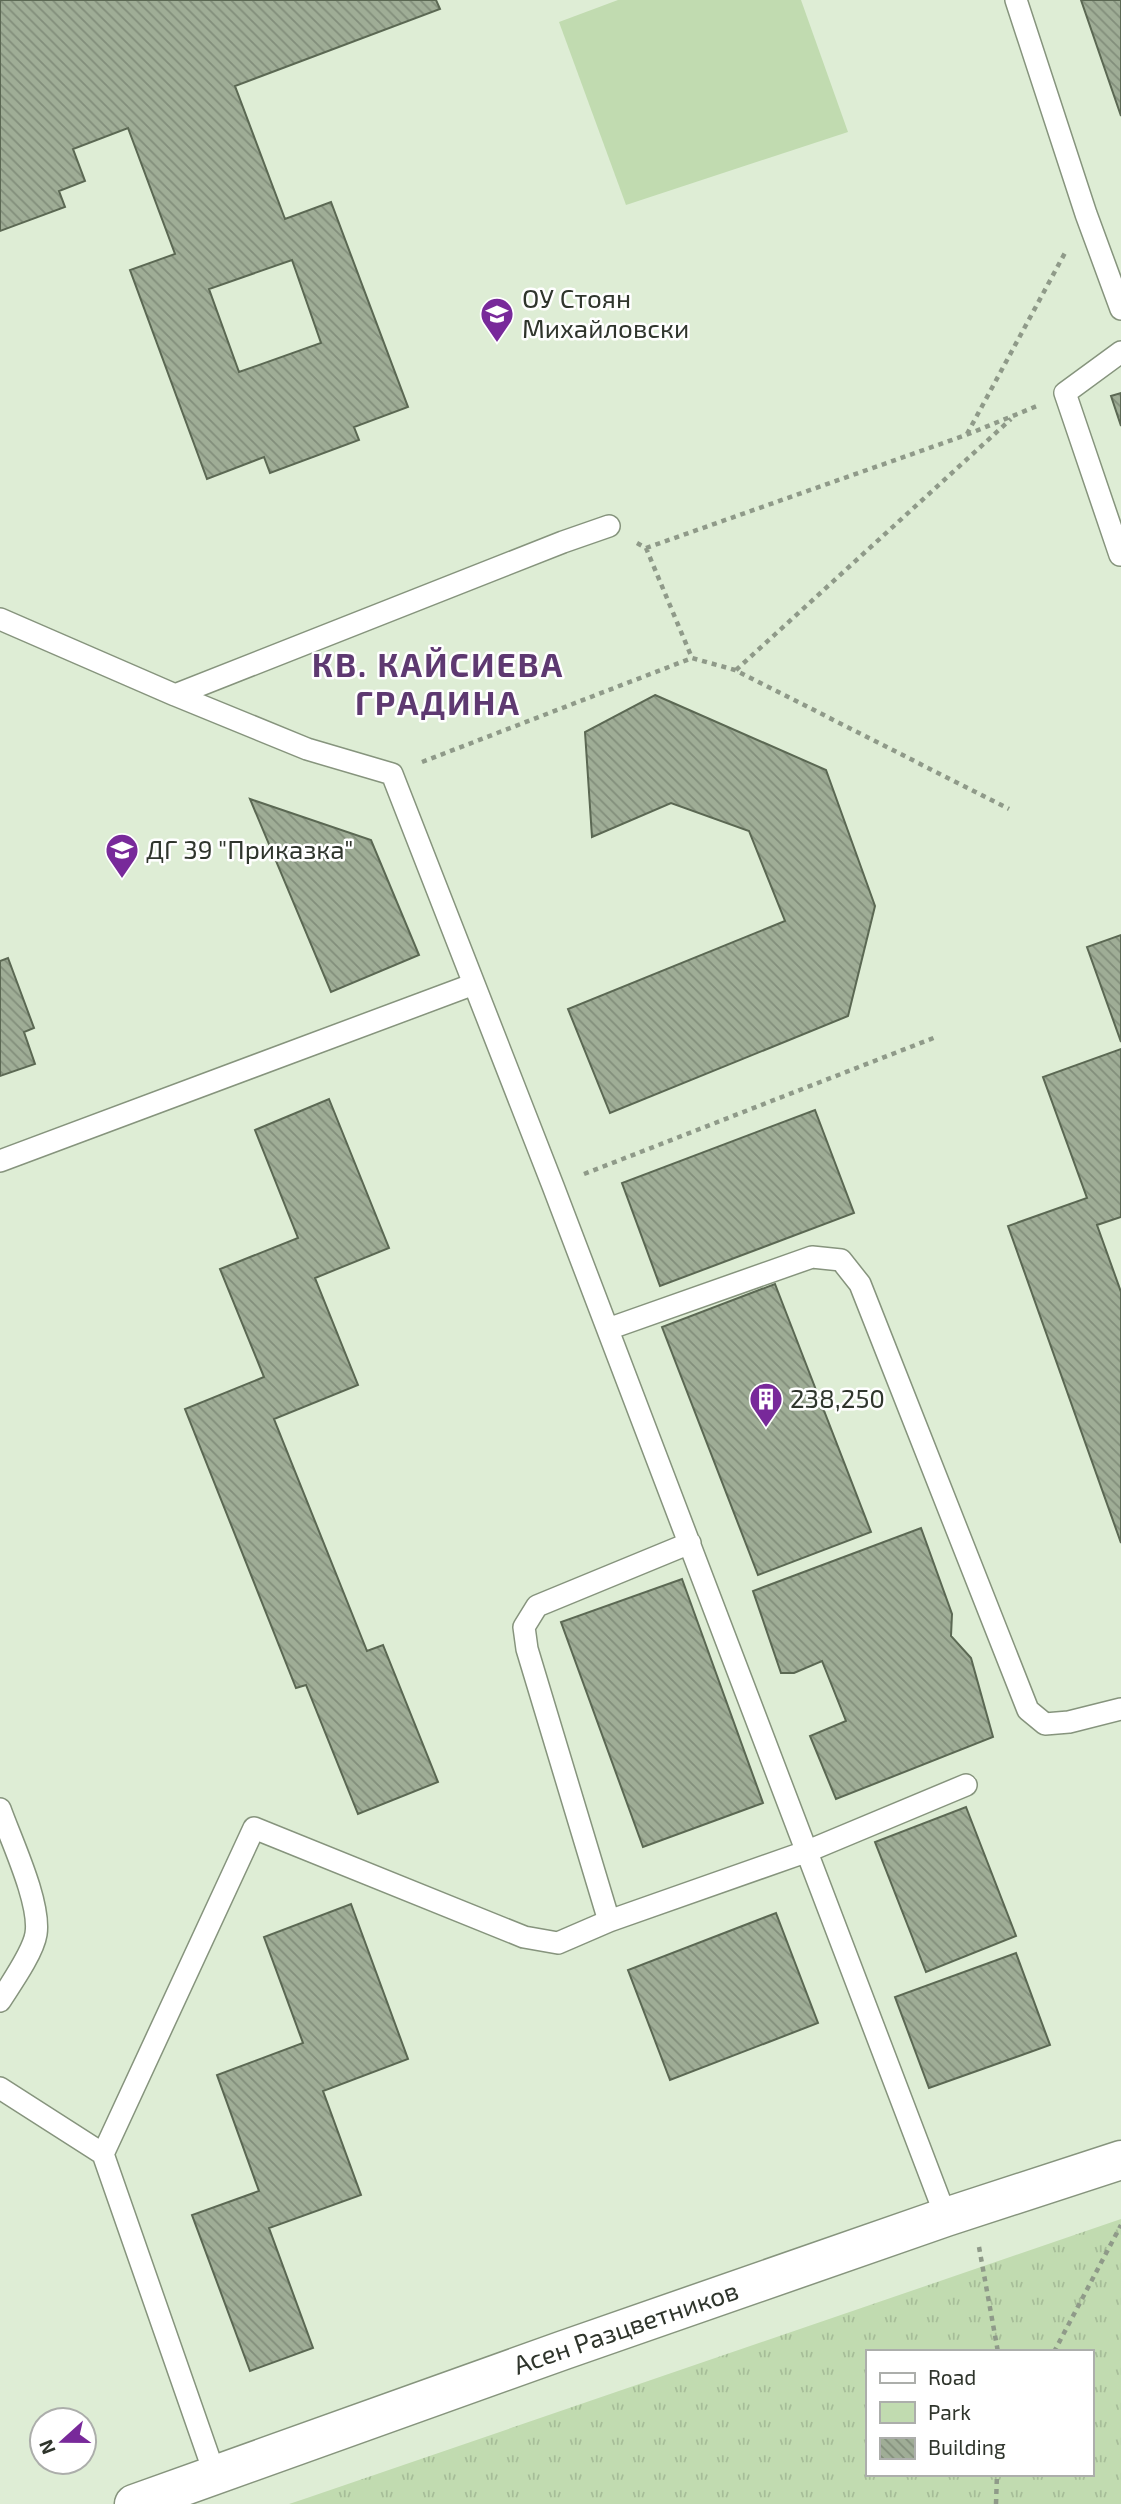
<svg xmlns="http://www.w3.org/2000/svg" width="1121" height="2504" viewBox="0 0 1121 2504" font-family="'Exo 2',sans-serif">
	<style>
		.grass { fill: url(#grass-tufts); fill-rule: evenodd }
		.green { fill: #c1dbb0 }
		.building { fill: url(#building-back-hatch); stroke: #5b6853; stroke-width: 2; fill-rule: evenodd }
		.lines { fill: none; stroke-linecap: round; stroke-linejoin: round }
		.service-casing { stroke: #86947d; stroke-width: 24 }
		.tertiary-casing { stroke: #86947d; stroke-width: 41 }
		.path { stroke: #8f9a89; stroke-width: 4.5; stroke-dasharray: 5 5; stroke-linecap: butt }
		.service { stroke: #fff; stroke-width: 21 }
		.tertiary { stroke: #fff; stroke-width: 38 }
		.labels { text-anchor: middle; stroke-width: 5; stroke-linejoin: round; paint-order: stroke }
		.poi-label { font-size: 26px; fill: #2f352c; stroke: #fff; text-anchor: start }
		.street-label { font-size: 26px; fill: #2f352c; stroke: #fff }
		.district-label { font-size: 33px; font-weight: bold; letter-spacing: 2px; fill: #5e3971; stroke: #fff }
	</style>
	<defs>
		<pattern id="grass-tufts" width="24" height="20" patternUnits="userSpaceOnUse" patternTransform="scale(1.75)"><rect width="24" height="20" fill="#c1dbb0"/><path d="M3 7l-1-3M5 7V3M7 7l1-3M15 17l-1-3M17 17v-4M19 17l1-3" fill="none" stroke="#a6bd98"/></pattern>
		<pattern id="building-back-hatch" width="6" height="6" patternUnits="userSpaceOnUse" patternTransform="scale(1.75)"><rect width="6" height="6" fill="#9fad96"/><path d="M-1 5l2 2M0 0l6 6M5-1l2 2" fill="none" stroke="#828e7b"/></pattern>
	</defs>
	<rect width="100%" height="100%" fill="#deedd5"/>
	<!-- grass -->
	<path class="grass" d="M1121,2219v285h-832l18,-6zM867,2352h224v122h-224z"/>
	<!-- green -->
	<path class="green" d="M618,0h183l47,132 -222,73 -67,-183z"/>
	<!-- building -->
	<path class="building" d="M0,0h436l4,9 -205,77 50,133 46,-17 77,205 -54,20 5,13 -89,33 -6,-16 -57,22 -77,-209 45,-16 -47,-126 -55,21 12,32 -26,10 6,16 -65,24zM292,260l29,83 -82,29 -30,-83z
		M1081,0h40v116z
		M1121,393v33l-10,-30z
		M655,695l171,75 49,136 -27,110 -238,97 -42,-104 217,-88 -36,-90 -78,-28 -79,34 -7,-105z
		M250,799l121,41 48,115 -88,37z
		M1121,935v107l-34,-95z
		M8,958l26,70 -10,4 11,32 -35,12v-115z
		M1121,1049v168l-24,8 24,67v251l-113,-317 79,-28 -44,-121z
		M329,1099l60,149 -74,30 43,107 -84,34 93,232 16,-6 55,137 -80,32 -52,-129 -10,3 -111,-279 79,-32 -44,-108 78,-31 -43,-108z
		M815,1110l39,103 -194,73 -38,-103z
		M775,1284l96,248 -113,43 -96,-248z
		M921,1528l31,86 -1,22 20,22 22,79 -157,62 -26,-63 36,-15 -24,-60 -28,12h-13l-28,-82z
		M682,1579l81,224 -120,44 -82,-225z
		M966,1807l50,129 -90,36 -51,-130z
		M351,1904l57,155 -85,32 38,104 -92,33 44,120 -63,23 -58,-156 67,-24 -42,-116 86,-32 -39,-106z
		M776,1913l42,110 -148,57 -42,-110z
		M1016,1953l34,92 -121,43 -34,-91z"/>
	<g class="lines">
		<defs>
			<path id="service" d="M1016,0l70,214 35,95
				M1120,555l-55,-162 56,-41
				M0,619l175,76 388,-153 46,-16
				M175,695l132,54 85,25 161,412 393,1031
				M0,1161l474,-177
				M608,1329l204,-72 29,3 19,24 168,426 17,14 24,-2 52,-13
				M0,1809c11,31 41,94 36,125 -3,19 -26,51 -36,67
				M609,1921l-82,-272 -3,-22 13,-21 153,-63
				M0,2088l103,66 112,321
				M103,2154l151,-326 270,109 34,6 51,-22 199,-70 158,-66"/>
			<path id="tertiary" d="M134,2504l430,-154 382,-133 175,-57"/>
		</defs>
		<!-- service casing -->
		<use href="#service" class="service-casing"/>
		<!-- tertiary casing -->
		<use href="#tertiary" class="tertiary-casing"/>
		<!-- path -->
		<path class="path" d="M967,434l99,-183
			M637,543l9,5 46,110 43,12 274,139
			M646,548l320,-113 71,-29
			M736,670l275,-251
			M422,762l270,-104
			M584,1174l352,-137
			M979,2247l19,105
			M1054,2352l67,-127
			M996,2504l1,-30"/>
		<!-- service -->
		<use href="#service" class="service"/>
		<!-- tertiary -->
		<use href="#tertiary" class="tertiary"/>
	</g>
	<!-- icons -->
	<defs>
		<symbol id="school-pin" viewBox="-11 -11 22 30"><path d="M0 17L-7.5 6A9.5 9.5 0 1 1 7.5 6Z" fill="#78299a" stroke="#fff"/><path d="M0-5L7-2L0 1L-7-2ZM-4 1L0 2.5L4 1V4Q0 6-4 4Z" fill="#fff"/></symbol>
		<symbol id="building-pin" viewBox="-11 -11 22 30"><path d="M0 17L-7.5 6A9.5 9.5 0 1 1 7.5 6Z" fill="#78299a" stroke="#fff"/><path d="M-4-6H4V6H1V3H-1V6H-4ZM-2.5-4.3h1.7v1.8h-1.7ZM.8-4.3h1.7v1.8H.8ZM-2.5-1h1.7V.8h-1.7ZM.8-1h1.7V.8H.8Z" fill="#fff"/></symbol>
	</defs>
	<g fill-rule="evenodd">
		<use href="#school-pin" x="478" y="295" width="38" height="52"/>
		<use href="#school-pin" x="103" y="831" width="38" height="52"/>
		<use href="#building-pin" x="747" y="1380" width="38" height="52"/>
	</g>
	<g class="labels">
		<!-- poi labels -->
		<g class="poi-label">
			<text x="522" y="308">ОУ Стоян<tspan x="522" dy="30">Михайловски</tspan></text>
			<text x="146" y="859">ДГ 39 "Приказка"</text>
			<text x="790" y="1408">238,250</text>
		</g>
		<!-- street labels -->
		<g class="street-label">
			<text transform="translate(626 2328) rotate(-19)" y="9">Асен Разцветников</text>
		</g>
		<!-- district labels -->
		<g class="district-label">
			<text x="438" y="677">КВ. КАЙСИЕВА<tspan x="438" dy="38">ГРАДИНА</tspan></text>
		</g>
	</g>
	<!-- legend -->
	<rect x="866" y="2350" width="228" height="126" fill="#ffffff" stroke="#acaeab" stroke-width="2"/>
	<rect x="880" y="2373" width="35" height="10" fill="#ffffff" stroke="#acaeab" stroke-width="2"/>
	<text x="928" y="2385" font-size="21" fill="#2f352c">Road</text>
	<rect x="880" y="2402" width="35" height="21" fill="#c1dbb0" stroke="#acaeab" stroke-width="2"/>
	<text x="928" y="2420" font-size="21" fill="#2f352c">Park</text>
	<rect x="880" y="2438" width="35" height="21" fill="url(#building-back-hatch)" stroke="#acaeab" stroke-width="2"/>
	<text x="928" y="2455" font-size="21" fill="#2f352c">Building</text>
	<!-- north arrow -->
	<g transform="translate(63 2441) rotate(249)"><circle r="33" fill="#ffffff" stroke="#acaeab" stroke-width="2"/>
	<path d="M0-5L12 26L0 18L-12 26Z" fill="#78299a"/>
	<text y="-10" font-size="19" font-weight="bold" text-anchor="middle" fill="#2f352c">N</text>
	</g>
</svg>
